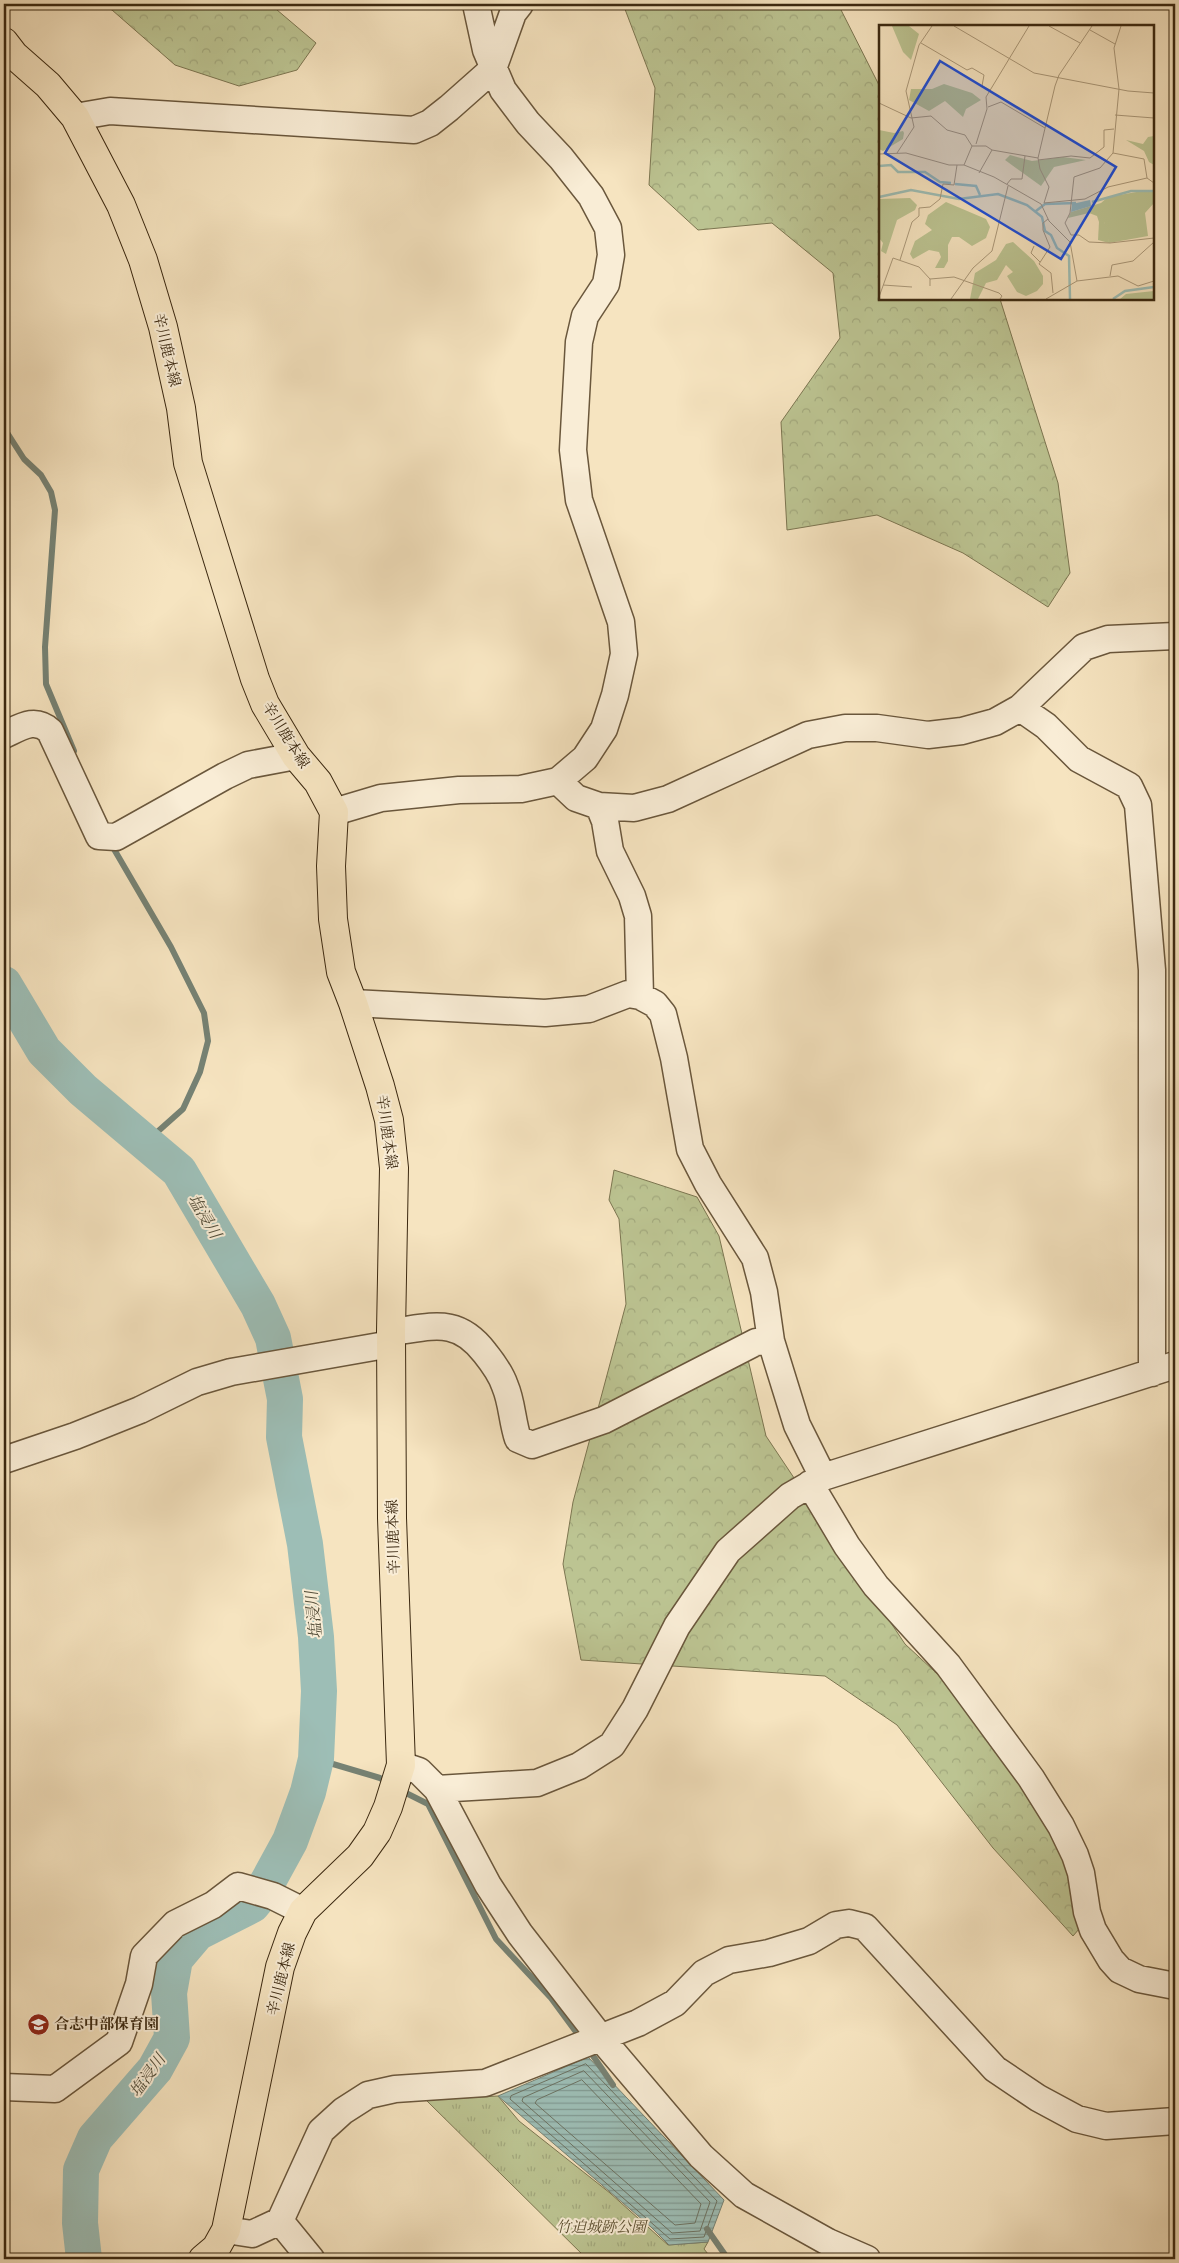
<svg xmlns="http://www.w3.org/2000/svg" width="1179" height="2263" viewBox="0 0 1179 2263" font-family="'Sorts Mill Goudy','Noto Serif JP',serif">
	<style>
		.grass { fill: url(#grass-tufts); stroke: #7c7651 }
		.forest { fill: url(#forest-crowns); stroke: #7c7651 }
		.water { fill: url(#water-rules); stroke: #768274 }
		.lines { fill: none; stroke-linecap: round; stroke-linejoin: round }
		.shore { stroke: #6c7363; stroke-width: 1 }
		.stream { stroke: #768274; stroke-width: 6 }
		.river { stroke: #9dbeb6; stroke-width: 36 }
		.minor-casing { stroke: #6a573c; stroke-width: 29 }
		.major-casing { stroke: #3b2810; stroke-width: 30 }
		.minor { stroke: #f9edd6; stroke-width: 26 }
		.major { stroke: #f6e4c0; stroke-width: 28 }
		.labels { text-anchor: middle; stroke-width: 4; stroke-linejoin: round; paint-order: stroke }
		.street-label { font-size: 15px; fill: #3b2810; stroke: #f9edd6 }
		.poi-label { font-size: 15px; font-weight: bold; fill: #3b2810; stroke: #f9edd6; text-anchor: start }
		.park-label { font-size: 15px; font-style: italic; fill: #5b4f30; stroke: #f9edd6 }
		.water-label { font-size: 16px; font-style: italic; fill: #544e3a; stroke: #f9edd6 }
		.inset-river { fill: none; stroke: #9dbeb6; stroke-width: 2.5 }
		.inset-road { fill: none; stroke: #ab997a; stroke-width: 1 }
		.view { fill: #1d4ed8; fill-opacity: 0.15; stroke: #1d4ed8; stroke-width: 2.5 }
		.inset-edge { fill: none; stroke: #3b2810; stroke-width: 2.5 }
	</style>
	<defs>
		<pattern id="grass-tufts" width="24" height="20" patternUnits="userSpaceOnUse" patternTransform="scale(1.25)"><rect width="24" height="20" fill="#bcc492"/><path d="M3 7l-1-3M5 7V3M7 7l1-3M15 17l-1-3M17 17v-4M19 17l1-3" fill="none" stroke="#a2a87d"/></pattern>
		<pattern id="forest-crowns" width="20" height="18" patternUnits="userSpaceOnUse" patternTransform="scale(1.25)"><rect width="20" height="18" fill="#bcc492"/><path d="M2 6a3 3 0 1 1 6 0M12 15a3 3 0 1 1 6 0" fill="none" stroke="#a2a87d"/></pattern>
		<pattern id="water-rules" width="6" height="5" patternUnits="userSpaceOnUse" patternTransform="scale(1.25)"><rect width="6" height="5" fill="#9dbeb6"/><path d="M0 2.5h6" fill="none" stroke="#819a93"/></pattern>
	</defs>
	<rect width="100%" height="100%" fill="#f6e4c0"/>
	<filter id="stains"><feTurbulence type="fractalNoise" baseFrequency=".004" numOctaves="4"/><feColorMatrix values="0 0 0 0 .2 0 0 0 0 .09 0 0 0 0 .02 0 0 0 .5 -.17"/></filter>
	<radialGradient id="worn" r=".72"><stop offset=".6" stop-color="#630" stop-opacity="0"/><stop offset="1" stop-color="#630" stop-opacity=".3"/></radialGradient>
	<!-- grass -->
	<path class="grass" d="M498,2096l21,25 91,72 58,52 40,-3 -4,7 8,10h-125l-161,-159z"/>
	<!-- forest -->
	<path class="forest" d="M99,4h171l46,39 -19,27 -58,16 -64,-21 -63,-55z
		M623,4h215l42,83v212h120l58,184 12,90 -22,34 -85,-54 -86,-38 -90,15 -6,-108 59,-84 -7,-65 -61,-50 -74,7 -49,-45 6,-97z
		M614,1170l83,27 22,39 47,200 139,208 69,64 56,76 62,130 -19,22 -80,-88 -96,-123 -72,-49 -244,-16 -18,-96 10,-62 53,-198 -7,-85 -10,-19z"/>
	<!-- water -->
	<path class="water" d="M588,2057l136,143 -16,42 -39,3 -18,-18 -153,-131z"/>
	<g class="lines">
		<!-- shore -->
		<path class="shore" d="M586,2064l131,137 -13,36 -34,2 -160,-140 1,-3z
			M584,2071l126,131 -10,29 -28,2 -150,-132 1,-3z
			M582,2080l119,124 -6,19 -20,2 -140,-122 2,-3z"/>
		<!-- stream -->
		<path class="stream" d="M4,415l2,16 18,28 17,16 10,17 4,18 -10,137 1,37 28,67
			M111,844l60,103 33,66 4,28 -8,31 -17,37 -37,33
			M316,1759l64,19 9,6
			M400,1790l28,14 68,135 55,59 31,42
			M589,2050l24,35
			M707,2229l21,30"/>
		<!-- river -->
		<path class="river" d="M4,984l40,67 39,39 96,81 79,134 15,33 12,61 -1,38 21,107 11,93 3,54 -3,68 -8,33 -18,49 -29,53 -9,11 -55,28 -22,26 -6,34 3,45 -17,31 -60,69 -14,32 -1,53 4,36"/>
		<defs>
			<path id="minor" d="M75,117l35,-6 304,19 16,-7 19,-15 44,-39 20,-56 7,-9
				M1020,708l26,18 33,33 50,27 9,19 14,165v403
				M4,735c17,-8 31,-18 46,-4l49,105 17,1 109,-61 23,-11 48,-9
				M558,781l18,17 23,8 35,2 34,-9 140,-64 37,-7h32l51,7 34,-4 33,-9 25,-14 64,-61 24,-8 67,-3
				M334,812l47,-14 78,-8 62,-1 37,-8 27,-23 19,-29 11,-34 9,-41 -3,-32 -42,-122 -6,-50 6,-108 6,-26 21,-32 5,-29 -3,-27 -17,-32 -30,-38 -33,-35 -25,-33 -17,-40 -10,-46
				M640,996l15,8 8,10 11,44 16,91 18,35 47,74 9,34 7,49 26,84 26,52
				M353,1003l192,10 44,-4 39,-15 12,2 -2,-80 -6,-20 -22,-45 -5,-30 -6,-15
				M391,1332c41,-5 66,-16 94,21 8,10 16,21 20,33 7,16 7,35 13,53l14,6 72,-25 152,-78 15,-1
				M4,1460l71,-24 65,-26 57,-28 34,-10 160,-28
				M810,1484l37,62 29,40 72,79 83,113 30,48 14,29 6,18 6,39 6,18 18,30 9,10 19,9 36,7
				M401,1765l18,6 18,18 51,96 32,49 80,103 101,119 43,39 84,47 39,17
				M437,1789l100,-6 42,-17 33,-21 23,-36 42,-83 51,-75 62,-55 33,-19 352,-112
				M4,2087l51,2 64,-47 20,-58 5,-28 31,-32 38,-19 25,-19 35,10 30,15
				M280,2221l31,38
				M226,2230l26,4 28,-13 41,-90 22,-20 25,-16 27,-6 90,-6 153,-60 37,-20 29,-30 25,-13 40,-7 40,-12 27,-16 13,-2 16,4 130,142 43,29 39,21 29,7 69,-5"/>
			<path id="major" d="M4,42l10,13 34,30 27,32 46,88 22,55 20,67 18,81 7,55 67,216 10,25 31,52 22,26 16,30 -3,54 2,53 8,53 12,31 27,83 9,34 5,48 -3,164 1,186 9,247 -13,42 -11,25 -17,24 -57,55 -11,22 -12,34 -54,263 -10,18 -13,11"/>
		</defs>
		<!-- minor casing -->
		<use href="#minor" class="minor-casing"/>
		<!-- major casing -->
		<use href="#major" class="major-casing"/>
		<!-- minor -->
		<use href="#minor" class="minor"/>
		<!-- major -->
		<use href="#major" class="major"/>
	</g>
	<!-- icons -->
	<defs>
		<symbol id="school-disc" viewBox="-11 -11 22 22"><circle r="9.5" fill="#8f2418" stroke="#f9edd6"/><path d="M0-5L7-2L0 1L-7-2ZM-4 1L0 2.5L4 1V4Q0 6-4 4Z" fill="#fff"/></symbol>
	</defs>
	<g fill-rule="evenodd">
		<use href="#school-disc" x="26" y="2012" width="25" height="25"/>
	</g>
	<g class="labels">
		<!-- street labels -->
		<g class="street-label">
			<text transform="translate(167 350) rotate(77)" y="5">辛川鹿本線</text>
			<text transform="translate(286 735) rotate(58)" y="5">辛川鹿本線</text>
			<text transform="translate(387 1132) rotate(82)" y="5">辛川鹿本線</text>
			<text transform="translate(393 1537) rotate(-92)" y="5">辛川鹿本線</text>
			<text transform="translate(281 1979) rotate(-76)" y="5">辛川鹿本線</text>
		</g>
		<!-- poi labels -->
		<g class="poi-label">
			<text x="54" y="2029">合志中部保育園</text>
		</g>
		<!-- park labels -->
		<g class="park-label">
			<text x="601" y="2232">竹迫城跡公園</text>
		</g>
		<!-- water labels -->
		<g class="water-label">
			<text transform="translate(205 1216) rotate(59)" y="6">塩浸川</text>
			<text transform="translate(313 1615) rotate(-96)" y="6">塩浸川</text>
			<text transform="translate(147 2075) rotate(-54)" y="6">塩浸川</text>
		</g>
	</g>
	<!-- overview -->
	<g transform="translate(879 25)">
		<rect width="275" height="275" fill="#f6e4c0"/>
		<path d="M269,165l6,2v11l-9,10 3,23 -39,7 -5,-21h-5l-2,-6 -8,-3 -21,5 3,-6 30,-9 7,-6z" fill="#bcc492"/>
		<path d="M13,1h17l10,8 -8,26 -8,-8zM65,59l28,9 9,7 -15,9 -3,8 -18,-16 -16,10 -20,-11 2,-11h21zM0,105l15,3 9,-2 1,2 -1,6 -20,12 -4,-2zM275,111v29l-5,-3 -5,-11 -18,-11 17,4 5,-7zM131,130l22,6 31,-4 23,3 -32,7 -13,19 -36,-26zM31,173l7,7 -2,5 -18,10 -11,34 -5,-3 2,-8 -4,-5v-39zM67,177l40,17 4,8 -4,11 -14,8 -13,-9h-7l-4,8v16l-4,7h-9l6,-11 -2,-5 -10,-2 -16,9 -3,-5 5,-13 17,-11 -7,-6 3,-9zM134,217l21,19 9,15v8l-6,7 -11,5 -9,-4 -10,-16 6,-4 -7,-7 -9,15 -11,3 -8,16h-8l5,-26 21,-13 10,-16zM275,266v8h-34l6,-5z" fill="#bcc492"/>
		<path d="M220,197h5l4,8 1,13 -11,-3z" fill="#bcc492"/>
		<path d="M211,175l1,6 -20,6 1,-8z" fill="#9dbeb6"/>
		<path class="inset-river" d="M0,141l12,-1 7,7h27l15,10 11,1M76,159l21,2 4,9M0,172l32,-7 48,9 39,-5 29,11 15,12 3,14 6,4 6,13 12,8 1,43M213,177l39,-11h23M157,186l9,-7 31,-1M234,274l12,-8 29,-4"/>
		<path class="inset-road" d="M75,1l80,47 94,18 26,2M170,1l31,17M211,5l25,14M42,18l46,27 5,-2 12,7 -2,11 8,4M0,78l32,15 20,-2 16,14 18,5 7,11M109,82l13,-5 44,26M236,90l39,3M97,119l11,-35 -1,-12 43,-71M113,125l46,8M18,128l17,-26 -8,-36 13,-46 13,-19M234,128l6,-64 -5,-41 7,-22M234,128l31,6 3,19M0,129l27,-1 43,12h15l30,12 47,27 8,17 21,21 7,39 41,-5 20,10 16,-5M159,135l33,-4 19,2 14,-11v-17l10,-1M85,140l8,-19h14l6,4 -13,23M128,159l4,-5h11l3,-23M165,178l5,-16 -9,-18 -2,-11 17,-72 4,-11 33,-49M165,178l41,-4 23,-12 39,-9 7,5M169,194l-5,4v7l7,17 -11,17 12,9 2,20M192,210l-6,-12 5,-10 4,-36 26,-9 13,-15M192,210h8l10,7 21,1 44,-5M155,221l-3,7 9,9M21,235l12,-38 7,-6v-8l11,-1 10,-8 3,-15 11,1 3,-20M231,251l2,-11 21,-4 21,-19M4,260l29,2M51,261v-7l24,-2 45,16 3,3 -2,3M0,272l14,-39 26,9 11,12M72,274l22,-31 19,-17 16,-65M167,274l31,-18"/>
		<path class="view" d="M61,36l176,106 -55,92 -176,-106z"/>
		<rect width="275" height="275" class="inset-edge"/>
	</g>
	<!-- margin -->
	<rect width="1179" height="2263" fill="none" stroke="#f6e4c0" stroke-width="20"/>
	<rect x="5" y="5" width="1169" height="2253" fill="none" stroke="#3b2810" stroke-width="2.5"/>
	<rect x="10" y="10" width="1159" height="2243" fill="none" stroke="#3b2810"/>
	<rect width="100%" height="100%" filter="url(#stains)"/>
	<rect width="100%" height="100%" fill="url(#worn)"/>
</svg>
